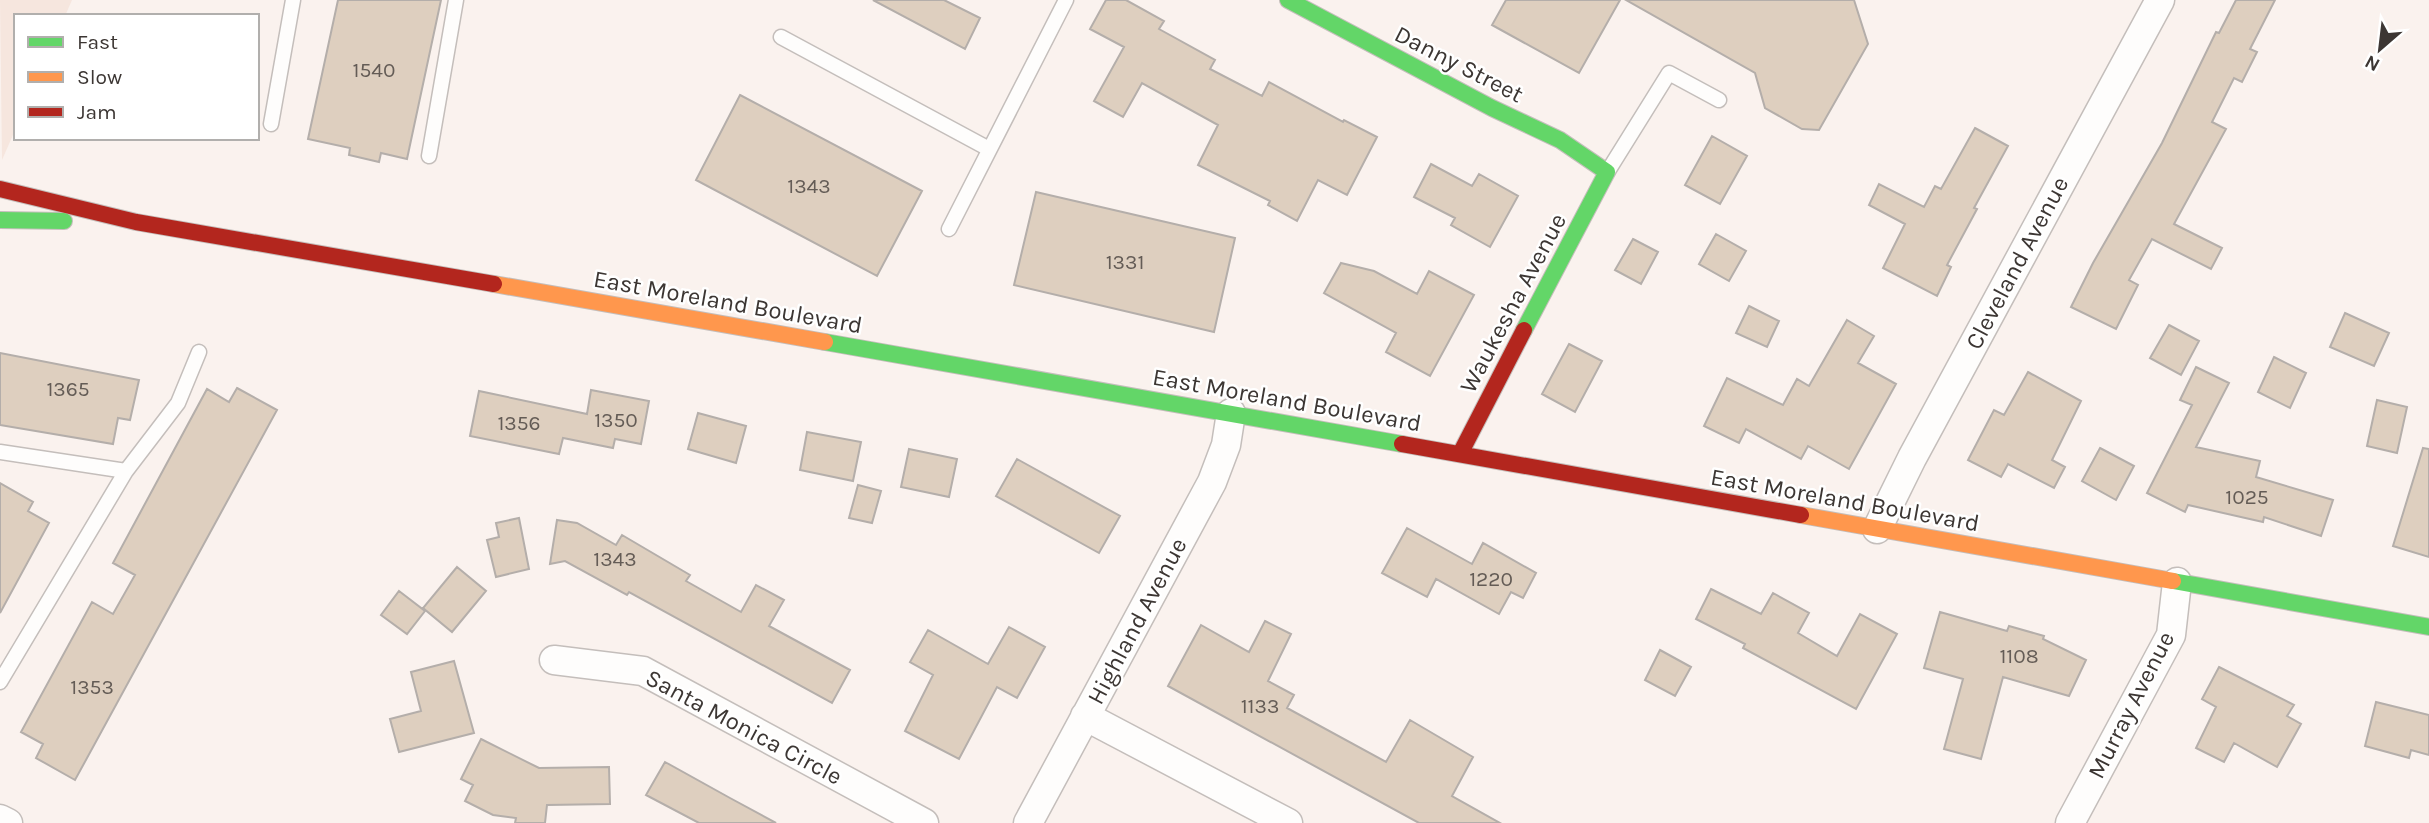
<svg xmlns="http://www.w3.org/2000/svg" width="2429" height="823" viewBox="0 0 2429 823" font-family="Karla,sans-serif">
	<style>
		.built { fill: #f6e6de }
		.building { fill: #decfbf; stroke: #b4aeaa; stroke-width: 2 }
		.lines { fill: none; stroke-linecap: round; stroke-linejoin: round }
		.lane-casing { stroke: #c4bebb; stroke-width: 17 }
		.street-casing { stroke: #c4bebb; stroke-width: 31 }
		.fast-casing { stroke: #c4bebb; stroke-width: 18 }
		.slow-casing { stroke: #c4bebb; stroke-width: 18 }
		.jam-casing { stroke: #c4bebb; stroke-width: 18 }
		.lane { stroke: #fefdfc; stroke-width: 14 }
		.street { stroke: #fefdfc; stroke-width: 28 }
		.fast { stroke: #63d668; stroke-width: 16 }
		.slow { stroke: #ff974d; stroke-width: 16 }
		.jam { stroke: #b3261e; stroke-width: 16 }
		.labels { text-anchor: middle; stroke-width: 5; stroke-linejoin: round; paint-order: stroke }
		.number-label { font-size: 21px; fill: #645c56 }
		.street-label { font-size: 24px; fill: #3c3633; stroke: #fff }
	</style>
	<rect width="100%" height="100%" fill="#faf2ee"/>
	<!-- built -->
	<path class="built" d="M0,0h72l-7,16h-49v112l-14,32z"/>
	<!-- building -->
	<path class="building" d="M338,0h103l-34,159 -26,-6 -2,9 -30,-7 1,-7 -42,-9z
		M873,0h71l36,18 -15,31z
		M1106,0h20l38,21 -5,8 56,31 -5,9 52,27 7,-14 74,40 1,-2 33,17 -30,58 -29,-15 -21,41 -29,-16 2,-4 -72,-36 20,-40 -76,-42 -19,34 -29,-16 30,-54 -34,-18z
		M1506,0h114l-41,73 -87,-48z
		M1626,0h228l14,44 -49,86 -17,-1 -37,-21 -10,-35z
		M2236,0h39l-25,49 7,3 -15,30 -8,-4 -22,44 14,7 -52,95 48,24 -11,21 -59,-30 -23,41 9,5 -22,44 -45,-22 22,-44 69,-120 54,-111 3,1z
		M740,95l182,96 -45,85 -181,-96z
		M1975,128l33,18 -34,62 3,1 -30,56 4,2 -14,29 -54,-28 22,-44 -36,-19 10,-21 45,23 11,-21 6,3z
		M1712,136l35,20 -27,48 -35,-19z
		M1431,164l41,22 7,-12 39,22 -28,51 -39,-22 4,-7 -41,-21z
		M1036,192l199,46 -21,94 -200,-47z
		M1716,234l30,17 -17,30 -30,-17z
		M1633,239l25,13 -17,32 -26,-14z
		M1341,263l33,8 43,23 12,-23 45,24 -44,81 -44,-24 10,-19 -72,-40z
		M1749,306l30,15 -12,26 -31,-14z
		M2345,313l44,20 -15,33 -44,-19z
		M1847,320l27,16 -16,27 38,21 -47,85 -41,-23 -7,13 -55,-30 -7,14 -35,-17 23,-48 56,27 14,-26 12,7z
		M2169,325l30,16 -18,34 -31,-17z
		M1569,344l33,17 -27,51 -33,-18z
		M0,353l139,27 -9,40 -12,-2 -5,26 -113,-19z
		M2274,357l32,16 -16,35 -32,-16z
		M2196,367l33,16 -33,64 64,14 -4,16 77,23 -12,36 -57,-19 -1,5 -75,-17 -3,7 -38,-19 45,-88 -12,-5z
		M2028,372l53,29 -29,59 13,7 -11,21 -46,-24 -7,13 -33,-17 26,-50 10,5z
		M237,388l40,22 -202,370 -39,-22 7,-14 -22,-12 71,-130 21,12 22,-39 -22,-12 94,-174 22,13z
		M591,390l58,11 -8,43 -26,-5 -2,9 -50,-10 -4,16 -89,-18 9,-45 108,23z
		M2377,400l30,7 -10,46 -30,-7z
		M698,413l48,13 -10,37 -48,-14z
		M807,432l54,10 -8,39 -53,-11z
		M2100,448l34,18 -18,34 -34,-19z
		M2423,448l6,1v108l-36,-11z
		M909,449l48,10 -8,38 -48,-10z
		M1017,459l103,57 -21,37 -103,-57z
		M0,483l33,19 -5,9 21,12 -49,90z
		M858,485l23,6 -9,32 -23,-5z
		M519,518l10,51 -33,8 -9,-37 12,-3 -3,-14z
		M557,520l20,3 39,22 6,-10 68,40 -4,6 55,31 15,-27 28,15 -15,26 81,44 -18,33 -203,-111 -2,3 -62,-34 -15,3z
		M1407,528l65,36 11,-21 53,30 -13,25 -12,-6 -12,22 -63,-35 -9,18 -45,-24z
		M457,567l29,24 -34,41 -29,-24z
		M1711,589l50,25 12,-21 36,20 -11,20 39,23 23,-42 37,20 -41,75 -113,-61 2,-4 -49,-25z
		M399,591l26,20 -18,23 -26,-19z
		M1940,612l67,19 2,-5 35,10 -1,3 43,21 -17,36 -66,-19 -22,82 -37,-10 19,-70 -39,-11z
		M1265,621l26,13 -23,47 26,14 -7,13 99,54 24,-42 63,37 -21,39 48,27h-81l-251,-137 33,-61 48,27z
		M1009,627l36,20 -28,51 -20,-11 -38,72 -54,-28 28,-56 -23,-13 18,-32 60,34z
		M1660,650l31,17 -16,29 -30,-16z
		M454,661l20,72 -75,19 -9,-33 31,-8 -10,-39z
		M2219,667l75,38 -7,11 14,8 -24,43 -43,-24 -10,19 -28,-14 20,-41 -14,-8z
		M2376,702l53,13v40l-18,-5 -2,8 -44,-12z
		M481,739l58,29 70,-1 1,37 -63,1 -2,18h-30l1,-5 -23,-3 -28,-14 8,-16 -12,-6z
		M665,762l65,36 46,25h-77l-53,-28z"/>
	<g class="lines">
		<defs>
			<path id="lane" d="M781,37l208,112
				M271,124l22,-124
				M429,156l27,-156
				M1608,171l61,-98 50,27
				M949,229l117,-229
				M0,452l126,19 -126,211
				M126,471l52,-68 21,-51"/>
			<path id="street" d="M1877,529l35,-71 248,-458
				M554,660l89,11 281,152
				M1085,716l203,107
				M0,819l8,4
				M1028,823l184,-341 14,-37 5,-32
				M2070,823l101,-188 6,-53"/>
			<path id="fast" d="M1288,0l204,108 68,32 47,32 -83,158
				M0,220l64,1
				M825,342l577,102
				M2173,581l256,46"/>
			<path id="slow" d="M494,284l331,58
				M1801,515l372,66"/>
			<path id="jam" d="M0,189l136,33 358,62
				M1402,444l399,71
				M1460,454l64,-124"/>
		</defs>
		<!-- lane casing -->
		<use href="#lane" class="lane-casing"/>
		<!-- street casing -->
		<use href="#street" class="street-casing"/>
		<!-- fast casing -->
		<use href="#fast" class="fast-casing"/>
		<!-- slow casing -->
		<use href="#slow" class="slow-casing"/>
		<!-- jam casing -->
		<use href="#jam" class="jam-casing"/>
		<!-- lane -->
		<use href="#lane" class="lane"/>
		<!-- street -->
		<use href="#street" class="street"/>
		<!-- fast -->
		<use href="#fast" class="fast"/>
		<!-- slow -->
		<use href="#slow" class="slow"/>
		<!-- jam -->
		<use href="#jam" class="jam"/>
	</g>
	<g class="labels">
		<!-- number labels -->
		<g class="number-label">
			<text x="374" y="77">1540</text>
			<text x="809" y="193">1343</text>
			<text x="1125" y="269">1331</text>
			<text x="68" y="396">1365</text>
			<text x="616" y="427">1350</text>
			<text x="519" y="430">1356</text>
			<text x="2247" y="504">1025</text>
			<text x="615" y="566">1343</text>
			<text x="1491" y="586">1220</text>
			<text x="2019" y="663">1108</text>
			<text x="92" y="694">1353</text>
			<text x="1260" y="713">1133</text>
		</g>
		<!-- street labels -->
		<g class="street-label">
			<text transform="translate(1459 64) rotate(27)" y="8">Danny Street</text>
			<text transform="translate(2017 263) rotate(-62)" y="8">Cleveland Avenue</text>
			<text transform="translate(728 302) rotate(10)" y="8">East Moreland Boulevard</text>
			<text transform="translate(1513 303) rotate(-62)" y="8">Waukesha Avenue</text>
			<text transform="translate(1287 400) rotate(10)" y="8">East Moreland Boulevard</text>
			<text transform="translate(1845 500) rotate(10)" y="8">East Moreland Boulevard</text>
			<text transform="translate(1137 621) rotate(-62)" y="8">Highland Avenue</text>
			<text transform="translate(2131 705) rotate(-63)" y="8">Murray Avenue</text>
			<text transform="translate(744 727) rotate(28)" y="8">Santa Monica Circle</text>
		</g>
	</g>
	<!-- legend -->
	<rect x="14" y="14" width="245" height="126" fill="#ffffff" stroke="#b1afad" stroke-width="2"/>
	<rect x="28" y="37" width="35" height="10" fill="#63d668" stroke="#b1afad" stroke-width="2"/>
	<text x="77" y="49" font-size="21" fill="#3c3633">Fast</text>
	<rect x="28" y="72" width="35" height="10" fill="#ff974d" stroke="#b1afad" stroke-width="2"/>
	<text x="77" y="84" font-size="21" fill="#3c3633">Slow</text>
	<rect x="28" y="107" width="35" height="10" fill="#b3261e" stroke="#b1afad" stroke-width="2"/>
	<text x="77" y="119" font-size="21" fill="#3c3633">Jam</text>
	<!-- north arrow -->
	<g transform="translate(2380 49) rotate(208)" stroke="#ffffff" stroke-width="5" paint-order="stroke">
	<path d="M0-5L12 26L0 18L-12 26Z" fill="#3c3633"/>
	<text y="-10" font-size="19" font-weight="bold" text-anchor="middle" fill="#3c3633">N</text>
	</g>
</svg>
